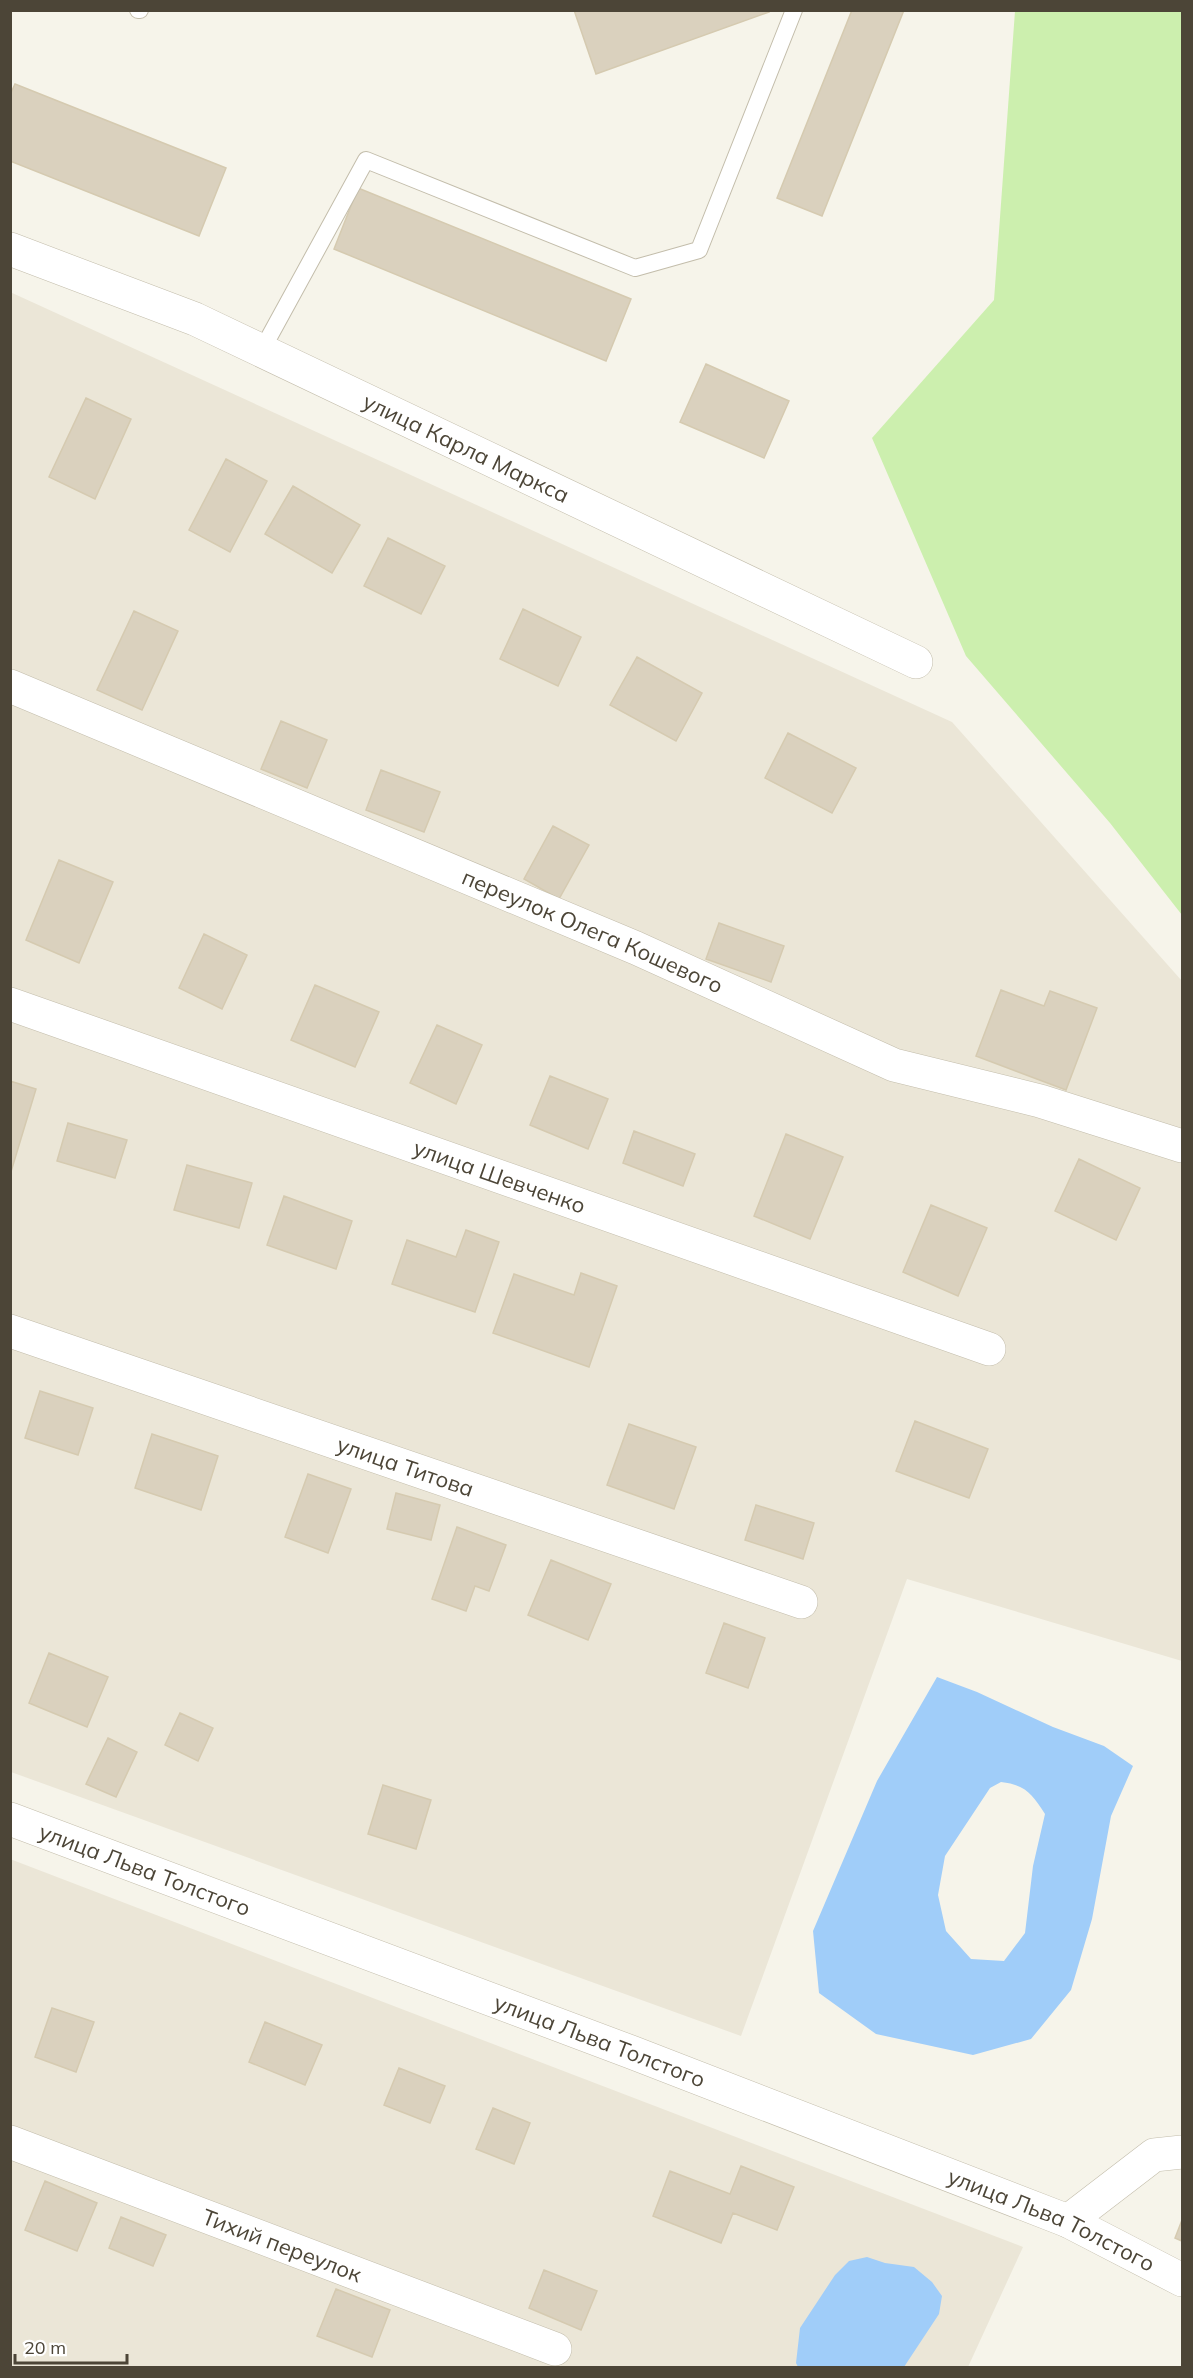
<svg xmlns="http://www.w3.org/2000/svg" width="1193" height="2378" viewBox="0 0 1193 2378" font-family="Mulish,sans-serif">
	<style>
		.residential { fill: #ebe6d7 }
		.green { fill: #ccefae }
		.water { fill: #a0cdf9; fill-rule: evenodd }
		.building { fill: #dad1be; stroke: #d5cab0; stroke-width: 1.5 }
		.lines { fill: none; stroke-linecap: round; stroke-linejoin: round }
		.service-casing { stroke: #c3bdab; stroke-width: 18 }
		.minor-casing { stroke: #c3bdab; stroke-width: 34 }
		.tertiary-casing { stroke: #c3bdab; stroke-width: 34 }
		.service { stroke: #fff; stroke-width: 16 }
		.minor { stroke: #fff; stroke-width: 33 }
		.tertiary { stroke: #fff; stroke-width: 33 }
		.labels { text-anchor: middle; stroke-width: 6; stroke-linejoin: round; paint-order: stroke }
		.street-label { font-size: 22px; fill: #4c4537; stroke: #fff }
	</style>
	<rect width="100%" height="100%" fill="#f6f4ea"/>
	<!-- residential -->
	<path class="residential" d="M10,292l942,430 230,259v680l-275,-82 -166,457 -730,-264z
		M10,1859l1013,388 -55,120h-957z"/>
	<!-- green -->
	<path class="green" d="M1015,11h167v904l-72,-92 -144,-167 -94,-218 122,-138z"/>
	<!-- water -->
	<path class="water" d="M937,1677l40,15 76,35 51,19 29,20 -22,50 -19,103 -21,71 -40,49 -58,16 -97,-21 -57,-41 -6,-62 64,-150zM1001,1782c25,3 31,12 44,32l-12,52 -8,67 -21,28 -33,-2 -25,-28 -8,-36 7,-39 45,-68z
		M867,2257l18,6 29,4 18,15 10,14 -3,18 -35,53h-106l-2,-4 4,-35 35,-53 14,-14z"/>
	<!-- building -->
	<path class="building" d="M574,10h194l1,2 -173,62z
		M852,10h52l-82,206 -45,-18z
		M15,84l211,84 -27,68 -189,-75v-66z
		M358,188l273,111 -25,62 -272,-112z
		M706,364l83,37 -25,57 -84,-36z
		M86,398l45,21 -36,80 -46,-22z
		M226,459l41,22 -37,71 -41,-22z
		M293,486l67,39 -28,48 -67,-39z
		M388,538l57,28 -24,48 -57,-28z
		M523,609l58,28 -23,49 -58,-27z
		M134,611l44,20 -36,79 -45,-20z
		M637,657l65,36 -26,48 -66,-36z
		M281,721l46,19 -20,48 -46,-19z
		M788,733l68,35 -24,45 -67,-35z
		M381,770l59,22 -16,40 -58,-22z
		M553,826l36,19 -30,54 -35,-20z
		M59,860l54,22 -34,81 -53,-23z
		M719,923l65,23 -13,36 -65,-23z
		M204,934l43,21 -25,54 -43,-21z
		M315,985l64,27 -24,55 -64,-27z
		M1001,990l43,16 6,-15 47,17 -31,82 -90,-34z
		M437,1025l45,20 -26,59 -46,-21z
		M550,1076l58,23 -20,50 -58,-24z
		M10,1081l26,8 -26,86z
		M68,1123l59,17 -12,38 -58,-17z
		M634,1131l61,23 -12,32 -60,-23z
		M786,1134l57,23 -33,82 -56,-23z
		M1079,1159l61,29 -24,52 -61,-29z
		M187,1165l65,18 -13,45 -65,-18z
		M284,1196l68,25 -16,48 -69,-24z
		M931,1205l56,23 -29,68 -55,-24z
		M466,1230l33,12 -24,70 -83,-28 15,-44 49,17z
		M581,1273l36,13 -28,81 -96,-34 21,-59 60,21z
		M40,1391l53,17 -15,47 -53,-17z
		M915,1421l73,28 -19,49 -73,-27z
		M629,1424l67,23 -22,62 -67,-24z
		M152,1434l66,22 -17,54 -66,-22z
		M308,1474l43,15 -23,64 -43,-16z
		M396,1493l44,12 -9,35 -44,-11z
		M756,1505l58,18 -11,36 -58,-19z
		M457,1527l49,18 -17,46 -14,-5 -9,25 -34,-12z
		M551,1560l60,24 -23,56 -60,-25z
		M724,1623l41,15 -17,50 -42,-15z
		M49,1653l59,24 -21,50 -58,-24z
		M180,1713l33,15 -15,33 -33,-16z
		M108,1738l29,14 -21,45 -30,-13z
		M383,1785l48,15 -15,49 -48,-15z
		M52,2008l42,14 -18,50 -41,-15z
		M265,2022l57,23 -17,40 -56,-23z
		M399,2068l46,18 -15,37 -46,-18z
		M493,2108l37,15 -16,41 -38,-15z
		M741,2166l53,21 -17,43 -44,-17 -12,30 -68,-27 17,-45 60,23z
		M45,2181l52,22 -20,48 -52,-21z
		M121,2217l45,18 -13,31 -44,-18z
		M1182,2220v21l-7,-3z
		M544,2270l53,21 -16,39 -52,-22z
		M336,2289l54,21 -18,47 -55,-21z"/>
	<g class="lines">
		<defs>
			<path id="service" d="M138,10h2
				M262,350l104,-190 269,108 64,-18 95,-240"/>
			<g id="minor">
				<path id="s1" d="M10,249l185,70 721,343"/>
				<path id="s2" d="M10,686l626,262 258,117 146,36 142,45"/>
				<path id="s3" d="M10,1004l979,345"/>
				<path id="s4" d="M10,1331l791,271"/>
				<path id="s5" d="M10,2142l545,207"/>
				<path d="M1068,2221l86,-66 28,-3"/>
			</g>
			<g id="tertiary">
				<path id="s6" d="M10,1819l621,233 437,169 114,59"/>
			</g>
		</defs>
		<!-- service casing -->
		<use href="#service" class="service-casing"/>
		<!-- minor casing -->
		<use href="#minor" class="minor-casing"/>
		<!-- tertiary casing -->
		<use href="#tertiary" class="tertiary-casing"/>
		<!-- service -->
		<use href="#service" class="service"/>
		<!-- minor -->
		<use href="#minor" class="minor"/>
		<!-- tertiary -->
		<use href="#tertiary" class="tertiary"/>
	</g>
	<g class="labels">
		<!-- street labels -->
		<g class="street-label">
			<text dy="8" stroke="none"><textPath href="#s1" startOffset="498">улица Карла Маркса</textPath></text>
			<text dy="8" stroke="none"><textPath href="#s2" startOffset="632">переулок Олега Кошевого</textPath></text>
			<text dy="8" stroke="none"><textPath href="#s3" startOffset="519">улица Шевченко</textPath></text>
			<text dy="8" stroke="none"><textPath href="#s4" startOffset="418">улица Титова</textPath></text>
			<text dy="8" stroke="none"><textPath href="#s6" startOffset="144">улица Льва Толстого</textPath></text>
			<text dy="8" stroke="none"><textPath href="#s6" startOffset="630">улица Льва Толстого</textPath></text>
			<text dy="8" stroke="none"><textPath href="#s6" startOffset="1116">улица Льва Толстого</textPath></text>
			<text dy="8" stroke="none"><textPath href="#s5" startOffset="291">Тихий переулок</textPath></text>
		</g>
	</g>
	<!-- border -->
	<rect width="1193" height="2378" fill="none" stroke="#4c4537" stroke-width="24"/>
	<!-- scale -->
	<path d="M15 2354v9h112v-9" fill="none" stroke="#4c4537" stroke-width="3"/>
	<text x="24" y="2354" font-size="18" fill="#4c4537" stroke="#ffffff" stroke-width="4.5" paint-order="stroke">20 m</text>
</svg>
